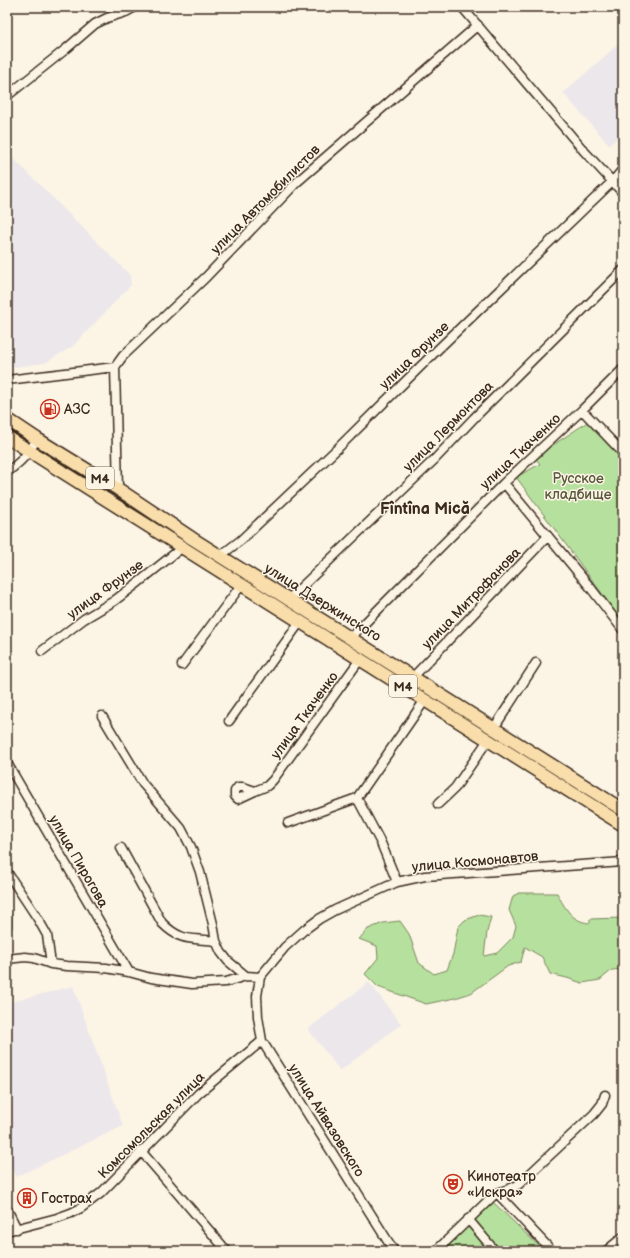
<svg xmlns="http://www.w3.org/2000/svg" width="630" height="1258" viewBox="0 0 630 1258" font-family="'Balsamiq Sans',sans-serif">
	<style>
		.built { fill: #ece7eb }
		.green { fill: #b6e09d; stroke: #78855e }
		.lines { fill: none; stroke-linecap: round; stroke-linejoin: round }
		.minor-casing { stroke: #3b2a1e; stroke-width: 11 }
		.highway-casing { stroke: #3b2a1e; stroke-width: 15 }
		.minor { stroke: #fcf5e5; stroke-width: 8 }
		.highway { stroke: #f9deab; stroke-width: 12 }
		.labels { text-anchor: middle; stroke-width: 3; stroke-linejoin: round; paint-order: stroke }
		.shield { fill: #fcf5e5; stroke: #75675a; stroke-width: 1 }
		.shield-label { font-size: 13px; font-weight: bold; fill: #3b2a1e }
		.street-label { font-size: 14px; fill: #3b2a1e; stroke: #fcf5e5 }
		.poi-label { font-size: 14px; fill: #3b2a1e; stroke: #fcf5e5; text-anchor: start }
		.park-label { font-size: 14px; fill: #5a583e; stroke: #fcf5e5 }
		.quarter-label { font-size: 16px; font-weight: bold; fill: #3b2a1e; stroke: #fcf5e5 }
	</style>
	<rect width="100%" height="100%" fill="#fcf5e5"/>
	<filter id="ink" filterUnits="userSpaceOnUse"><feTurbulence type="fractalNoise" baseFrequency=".025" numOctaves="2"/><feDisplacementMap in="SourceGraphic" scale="8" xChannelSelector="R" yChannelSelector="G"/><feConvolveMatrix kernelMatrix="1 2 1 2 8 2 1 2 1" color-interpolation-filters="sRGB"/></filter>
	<g filter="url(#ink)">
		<!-- built -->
		<path class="built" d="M623,40v93l-14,12 -46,-52z
			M7,152l123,123 1,10 -58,61 -28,17 -38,5z
			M369,982l32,42 -61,47 -32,-42z
			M73,986l50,140 -107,51 -9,-18v-156z"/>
		<!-- green -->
		<path class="green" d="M589,421l34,37v164l-107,-145 24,-13 -4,-5 6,-4 -1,-2z
			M519,893h38c8,15 15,29 33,30v-4l33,-1v51l-11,1 -12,10 -18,3 -15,-5 -17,-4 -8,-17 -17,-10 -4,15 -13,4 -37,27 -16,5 -29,6 -48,-17 -13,-13 13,-16 -1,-12 -18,-7 9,-10 15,-6 17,-2 9,13 10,29 15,11 13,-4 6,-16 5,-27 7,-7 14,-5 12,2 -4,15 -3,24 13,-3 16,-16 3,-11 -7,-16 4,-14z
			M7,911l5,5v12h-5z
			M493,1202l50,48v1h-94l-3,-3 21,-24z"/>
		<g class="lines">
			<defs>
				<path id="minor" d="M462,7l122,144 39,42
					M7,96l59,-47 29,-25 12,-6 19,-6 9,-5
					M115,367l8,-11 83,-79 91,-95 181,-157
					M7,380l108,-13 3,122
					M582,410l41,43
					M7,472c15,-11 20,-17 30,-33
					M504,483l86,104 33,43
					M220,556l21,-16 96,-91 93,-92 183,-176 10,-12
					M289,599l146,-140 39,-41 149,-148
					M350,638l154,-155 78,-73 41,-41
					M42,651l42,-32 30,-18 25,-19 45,-36
					M182,665l60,-81
					M413,677l135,-141
					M102,716l41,68 38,44 10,19 9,25 13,52 3,17 5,11 7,9 18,15
					M229,721l71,-99
					M494,728l42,-65
					M7,763l122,209
					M255,791l-17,8 -3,-3v-5l3,-4h5l12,4 12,-5 6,-6 88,-122
					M438,804l17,-16 33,-48
					M288,823l69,-25
					M121,848l41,75c19,19 29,15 54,18
					M7,872l31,47 9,16 4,29
					M397,882l-16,-39 -24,-45 68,-98
					M7,959l18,-2 9,1 17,6 16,2 39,2 23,4 22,6 41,6 34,-2 20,-6 14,1
					M141,1151l86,100
					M497,1193l55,58
					M7,1209l10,20
					M468,1219l27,32
					M7,1231l50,-13 14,-5 10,-5 20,-15 98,-100 63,-52
					M394,1251l-132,-210 -4,-24 -1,-21 3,-19 25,-30 19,-17 15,-11 16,-9 62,-28 28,-6 198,-14
					M436,1251l58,-56c8,-5 17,-5 25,-11l75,-70 8,-10 3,-9
					M606,1251l17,-14"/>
				<path id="highway" d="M7,419l30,20 81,50 75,50 430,271
					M7,437l616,388"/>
			</defs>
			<!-- minor casing -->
			<use href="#minor" class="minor-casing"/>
			<!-- highway casing -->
			<use href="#highway" class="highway-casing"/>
			<!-- minor -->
			<use href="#minor" class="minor"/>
			<!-- highway -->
			<use href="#highway" class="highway"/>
		</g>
	</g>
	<!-- icons -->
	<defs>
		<symbol id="fuel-ring" viewBox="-11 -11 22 22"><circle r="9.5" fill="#fcf5e5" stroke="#c8321e" stroke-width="1.5"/><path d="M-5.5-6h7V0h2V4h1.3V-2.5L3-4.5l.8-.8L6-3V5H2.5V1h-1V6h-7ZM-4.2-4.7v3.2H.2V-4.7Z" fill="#c8321e"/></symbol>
		<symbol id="theatre-ring" viewBox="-11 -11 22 22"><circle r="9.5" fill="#fcf5e5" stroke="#c8321e" stroke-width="1.5"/><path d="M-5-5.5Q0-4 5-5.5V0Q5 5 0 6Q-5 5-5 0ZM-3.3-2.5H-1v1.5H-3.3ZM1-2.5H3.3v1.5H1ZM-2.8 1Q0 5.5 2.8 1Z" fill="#c8321e"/></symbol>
		<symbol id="building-ring" viewBox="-11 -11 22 22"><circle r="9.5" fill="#fcf5e5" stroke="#c8321e" stroke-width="1.5"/><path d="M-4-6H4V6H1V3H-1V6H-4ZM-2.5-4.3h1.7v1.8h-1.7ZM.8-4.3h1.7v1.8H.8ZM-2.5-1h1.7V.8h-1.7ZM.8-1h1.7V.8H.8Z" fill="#c8321e"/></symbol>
	</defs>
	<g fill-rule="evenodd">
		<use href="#fuel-ring" x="39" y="398" width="22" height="22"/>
		<use href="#theatre-ring" x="442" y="1173" width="22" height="22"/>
		<use href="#building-ring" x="16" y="1187" width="22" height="22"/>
	</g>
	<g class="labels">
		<!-- shield labels -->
		<g class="shield">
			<rect x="86" y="467" width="28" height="22" rx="3"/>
			<rect x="389" y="675" width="28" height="22" rx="3"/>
		</g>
		<g class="shield-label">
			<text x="100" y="483">M4</text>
			<text x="403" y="691">M4</text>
		</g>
		<!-- street labels -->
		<g class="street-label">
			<text transform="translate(265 199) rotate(-45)" y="5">улица Автомобилистов</text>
			<text transform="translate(414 355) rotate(-44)" y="5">улица Фрунзе</text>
			<text transform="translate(448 426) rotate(-45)" y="5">улица Лермонтова</text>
			<text transform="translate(520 451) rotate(-43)" y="5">улица Ткаченко</text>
			<text transform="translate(105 589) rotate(-36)" y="5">улица Фрунзе</text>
			<text transform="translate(471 598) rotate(-46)" y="5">улица Митрофанова</text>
			<text transform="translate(323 602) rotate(32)" y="5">улица Дзержинского</text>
			<text transform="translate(304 715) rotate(-54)" y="5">улица Ткаченко</text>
			<text transform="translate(79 861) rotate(60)" y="5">улица Пирогова</text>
			<text transform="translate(475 861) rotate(-5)" y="5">улица Космонавтов</text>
			<text transform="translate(327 1120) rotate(58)" y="5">улица Айвазовского</text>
			<text transform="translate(151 1125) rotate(-45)" y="5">Комсомольская улица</text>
		</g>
		<!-- poi labels -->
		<g class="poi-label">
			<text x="64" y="414">АЗС</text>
			<text x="467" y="1181">Кинотеатр<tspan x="467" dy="16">«Искра»</tspan></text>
			<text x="41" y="1203">Гострах</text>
		</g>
		<!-- park labels -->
		<g class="park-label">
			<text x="578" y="483">Русское<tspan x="578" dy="16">кладбище</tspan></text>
		</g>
		<!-- quarter labels -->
		<g class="quarter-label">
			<text x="425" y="514">Fîntîna Mică</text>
		</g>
	</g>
	<!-- margin -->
	<rect width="630" height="1258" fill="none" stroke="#fcf5e5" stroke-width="24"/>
	<rect x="12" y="12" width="606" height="1234" fill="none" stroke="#3b2a1e" stroke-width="1.5" filter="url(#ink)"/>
</svg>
